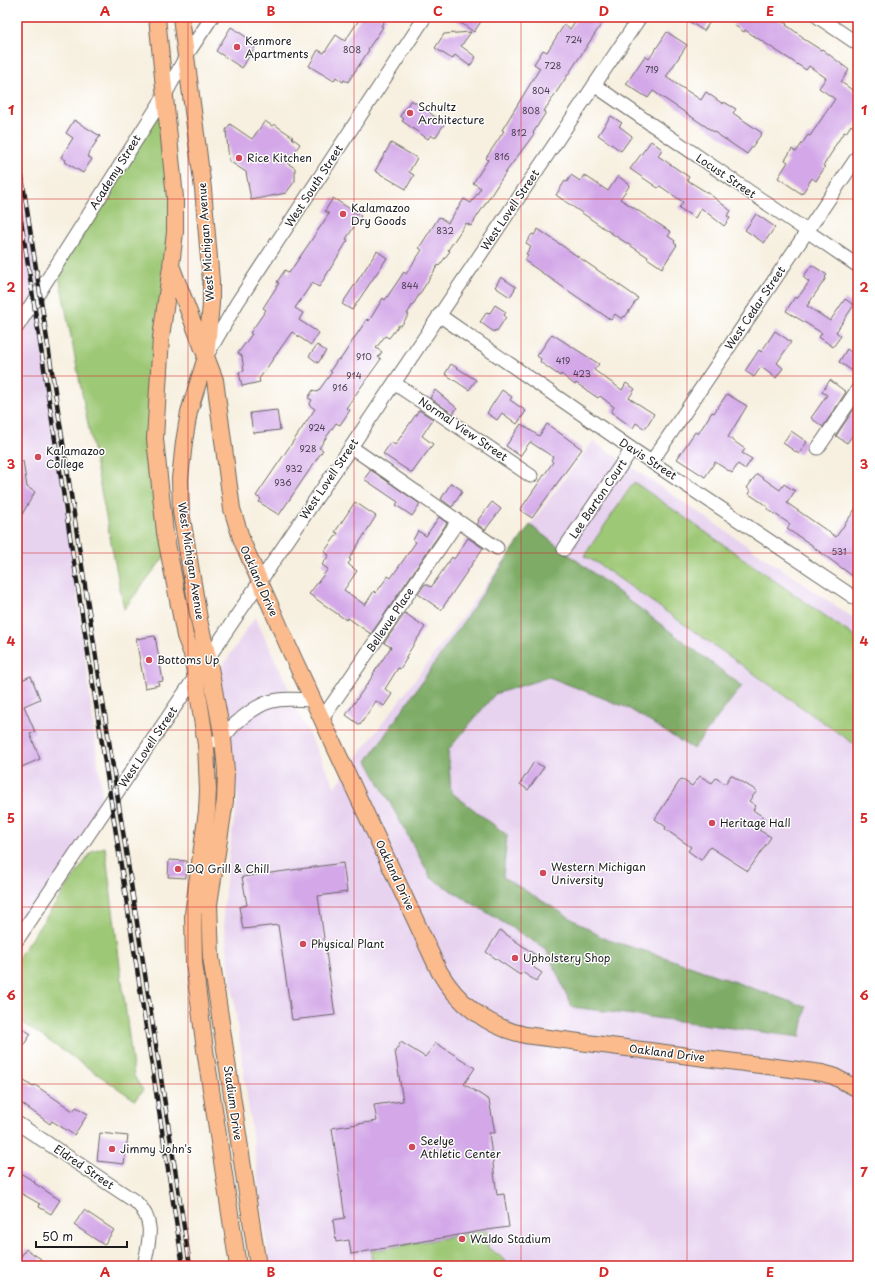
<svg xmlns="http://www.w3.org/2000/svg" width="875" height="1283" viewBox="0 0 875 1283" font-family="'Playpen Sans',sans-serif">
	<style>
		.built { fill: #e7d2ef }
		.green { fill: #9dc875; stroke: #5c7248 }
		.forest { fill: #7eac66; stroke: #4d6441 }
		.building { fill: #d3a7e8 }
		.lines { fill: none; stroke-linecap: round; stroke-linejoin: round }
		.minor-casing { stroke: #696661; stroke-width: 15 }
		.major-casing { stroke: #696661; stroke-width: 18 }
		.minor { stroke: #fff; stroke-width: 13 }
		.major { stroke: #fbbb8d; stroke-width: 16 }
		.rail-casing { stroke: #1c1c1c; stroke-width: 4.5 }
		.rail { stroke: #fff; stroke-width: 3; stroke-dasharray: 9; stroke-linecap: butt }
		.grid { fill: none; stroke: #d62828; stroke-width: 1; stroke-opacity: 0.55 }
		.poi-dot { fill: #d1495b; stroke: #fff; stroke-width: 1.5 }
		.labels { text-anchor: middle; stroke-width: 3; stroke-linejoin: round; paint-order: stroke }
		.number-label { font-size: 9px; fill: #4a3f4f }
		.poi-label { font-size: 11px; fill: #1c1c1c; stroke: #fff; text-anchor: start }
		.street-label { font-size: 11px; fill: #1c1c1c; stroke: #fff }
		.neatline { fill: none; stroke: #d62828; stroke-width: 1.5 }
		.grid-label { font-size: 13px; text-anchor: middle; font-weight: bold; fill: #d62828 }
	</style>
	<rect width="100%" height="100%" fill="#fff"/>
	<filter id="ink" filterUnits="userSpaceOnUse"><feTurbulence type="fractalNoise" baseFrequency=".025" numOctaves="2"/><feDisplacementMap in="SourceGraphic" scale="8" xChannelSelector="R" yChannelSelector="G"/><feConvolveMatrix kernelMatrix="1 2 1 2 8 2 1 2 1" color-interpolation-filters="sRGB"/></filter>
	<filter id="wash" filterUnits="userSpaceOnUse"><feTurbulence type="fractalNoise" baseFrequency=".012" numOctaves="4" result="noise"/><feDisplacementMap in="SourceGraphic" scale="16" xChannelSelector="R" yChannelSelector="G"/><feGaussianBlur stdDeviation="0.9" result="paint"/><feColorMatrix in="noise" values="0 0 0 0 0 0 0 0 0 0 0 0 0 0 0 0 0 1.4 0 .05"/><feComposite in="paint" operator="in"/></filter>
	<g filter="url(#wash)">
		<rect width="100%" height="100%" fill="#f7f0e0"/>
		<!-- built -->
		<path class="built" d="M17,120l85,674 -3,25 -82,121z
			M593,441l265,180v645h-588l-46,-339 -1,-18 8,-71 7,-39 -20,-126 37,-56 31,65 10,26 39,79z"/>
		<!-- green -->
		<path class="green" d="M165,95l10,103 -20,241 13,113 -44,57 -67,-344z
			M634,482l224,157v108l-261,-184 -13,-7z
			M105,847l29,229 9,14 -8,10 -118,-81v-60l75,-108z
			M487,1230l1,18 11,7 11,11h-138l-1,-15z"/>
		<!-- forest -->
		<path class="forest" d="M530,525l212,161 -49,63 -65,-41 -79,-31 -54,17 -47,56 3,42 56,43 -4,42 102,62 53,16 148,52 -6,30 -228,-30 -26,-58 -115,-71 -64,-117z"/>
		<g id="blocks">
			<!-- building -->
			<path class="building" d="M361,17h26l-6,9 2,1 -15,22 1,1 -21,32 -4,-2 -1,2 -7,-5 -2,4 -25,-15 9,-16 6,3 12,-18 9,6z
				M452,17h32l-10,15z
				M578,17h28l-62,94 2,1 -13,21 1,1 -28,38 -35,54 -5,-3 -18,27 2,1 -11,15 -1,-1 -31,49h2l-8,12 -2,-1 -10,13 -4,-2 -9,12 6,4 -4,5 3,2 -35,49 4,2 -10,15 -4,-2 -17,25 4,2 -44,65 -20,-13 2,-3 -5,-3 59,-87 -6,-4 3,-5 -4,-2 5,-8 4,2 2,-2 13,-18 -2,-1 8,-12 2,1 27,-41 2,2 14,-23 2,2 19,-28 2,2 16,-24 -3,-2 20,-31 9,6 16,-24 7,4 10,-15 -8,-5 15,-23 -2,-2 18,-27 -2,-1 38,-62 -6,-4 9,-14 4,2 17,-27 6,4z
				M682,17h31l-9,14z
				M739,17h36l12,7 -1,1 17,12 -1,1 19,12 1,-1 27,21 -8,12 17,12v26l-5,7 -2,-2 -5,8 -2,-1 -11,17h1l-11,17 2,1 -9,14 -4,-3 -10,16 -24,-16 10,-16 -3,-2 7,-11 4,3 12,-17 2,1 25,-37 -16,-11 7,-10 -17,-12 -3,4 -61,-40 -1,2 -10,-7z
				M231,27l26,17 -15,24 -26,-17z
				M471,32l-10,14 15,11 -6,9 -15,-11 -3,4 -17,-11 9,-14z
				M667,32l20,13 -21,32 35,23 5,-8 17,12 1,-2 12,7 -3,4 29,20 -15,21 -94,-63 -5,7 -22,-14 19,-28 4,3z
				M411,100l13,8h2l5,6 14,9 -10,15 -4,-3 -3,4 -26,-18 2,-2 -4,-3z
				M611,116l11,7 -3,3 13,10 -11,15 -23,-16z
				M74,120l26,16 -13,20 5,3 -9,14 -18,-11 1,-2 -5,-3 12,-19 -7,-5z
				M265,121l7,5 2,-2 19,13 -1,1 8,6 -13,19 8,5v13l-9,12 -35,7 -5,-28 -17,-11 -3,-31 4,-6 22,15z
				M651,141l11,8 -4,7 31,21 -2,3 24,15 20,16 -4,5 3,2 -6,8 -23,-18 -6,10 -16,-10 4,-6 -23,-16 -2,2 -28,-19z
				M391,143l26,15 -8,14 5,3 -8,14 -31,-18z
				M571,175l9,6 4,-6 24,16 10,-15 12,9 -10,14 51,33 -3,4 7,5 -1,2 3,2 -15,23 -15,-10 1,-1 -37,-24 -55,-38 9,-14 2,1z
				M333,198l28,18 -15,23 2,1 -29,47 -7,-4 -17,25 8,5 -4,7 20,13 -8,12 -19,-13 -33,47 1,3 -18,4 -3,-14 5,-1 -2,-15 -4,-3 14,-19 -2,-1 16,-23 -3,-2 16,-25 -2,-1 8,-12 4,3 40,-59 -4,-3z
				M756,214l19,13 -11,16 -19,-13z
				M538,229l100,69 -13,19 -1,-1 -2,3 -7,-5 -4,6 -86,-59 3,-6 -2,-1 5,-8 -5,-3 6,-9 2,1z
				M377,251l10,7 -35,52 -10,-6z
				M812,265l15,10 -2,2 1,1 -19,28 23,15 15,-22 9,6 -18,27 5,4 -8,11 -14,-10 3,-4 -36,-22 9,-14 2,2 12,-17 -6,-5z
				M501,277l15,10 -6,10 -15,-10z
				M495,305l11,7 -2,3 2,2 -9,14 -2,-1 -1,2 -14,-10 7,-10 3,1z
				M775,331l16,11 -14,21 6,5 -7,10 -15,-11 -7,10 -9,-6 14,-21 2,2z
				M552,334l47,30 -5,6 28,20 4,-7 9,6 -6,9 25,16 -9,15 -9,-6 -3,5 -22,-16 3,-5 -14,-11 -2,2 -22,-15 -1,2 -14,-11 -1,2 -20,-14 1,-3 -4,-3z
				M317,345l9,6 -8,12 -9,-7z
				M847,349l11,8v11l-4,4 -15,-10z
				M451,364l25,16 -7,10 -24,-16z
				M830,380l16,12 -23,35 -12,-9 16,-23 -5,-3z
				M435,390l22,18 -4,6 -23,-16z
				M502,390l10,7 -2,3 16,11 -9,13 -15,-11 -5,7 -10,-7z
				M727,394l20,12 -19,31 17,12 -3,4 10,6 -7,10 -7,-5 -6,9 -17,-11 -10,15 -28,-18 18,-27 3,2 14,-22 2,1z
				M858,403v25l-11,15 -11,-7z
				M277,410l3,20 -27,3 -3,-20z
				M419,410l14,9 -11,17 11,8 -21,29 -29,-19 8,-12 4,3z
				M521,424l18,12 8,-12 35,25 -50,69 -12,-8 33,-48 -2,-2 2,-3 -23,-15 -10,14 -14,-10z
				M791,431l16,11 -8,12 -16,-11z
				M17,461h6l4,26 8,5 -18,31z
				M371,470l49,34 -8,12 -16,-11 2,-3 -34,-23z
				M757,474l23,16 4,-6 11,7 -8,12 49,34 22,-32v66l-4,6 -42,-31v-1l-25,-16 3,-5 -23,-15 1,-2 -19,-13 2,-3 -4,-3z
				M451,483l11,7 -1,2h1l-10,15 -11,-8z
				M355,502l21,14 -27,43 2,1 -3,4 9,7 -13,19 21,15 9,-14 2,2 12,-17 3,2 25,-36 -3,-2 5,-9 8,5 13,-19 8,6 -76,111 -23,-16 -2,2 -37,-26 19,-25 -6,-4 7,-10 -5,-3 14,-19 -3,-1z
				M492,502l9,7 -16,21 -8,-6 2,-3 -1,-1z
				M468,538l15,10 -42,62 -23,-16 7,-10 6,3 1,-1 20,-29 2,2z
				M405,613l20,14 -20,31h2l-7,11 -2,-1 -13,21 7,5 -8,12 -8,-5 -16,24 -14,-10 28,-41h-1l18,-27 -7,-4z
				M155,636l8,45 -5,1 1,3 -14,3 -9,-49z
				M31,676l9,23 -16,7 11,26 -5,2 10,25 -23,10v-87z
				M534,762l10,5 -16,23 -8,-6z
				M731,775l26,16 -8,10 7,5 -3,4 13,9 -7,11 12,7 -23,34 -38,-24 -9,13 -13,-9 3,-4 -26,-18 1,-2 -11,-8 26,-40 11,7 8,-10 12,7 4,-5 9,6z
				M169,860l18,1 -1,17 -18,-1z
				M343,863l4,29 -29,4 17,119 -43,5 -14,-95 -35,4 -4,-22 8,-2 -5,-28z
				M500,930l37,26 -4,5 2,2 -2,4 9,6 -6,8 -14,-9 -2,3 -34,-23z
				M17,1025l14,9 -14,21z
				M401,1042l24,15 11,-14 39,25 -11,16 25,16 6,33h-6l8,62 7,-1 5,33 -22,3 -136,24 -2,-14 -13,2 -3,-22 12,-2 -13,-90 45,-7 -3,-16 29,-4 -8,-50z
				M17,1076l16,11 2,-2 38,26 3,-4 12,7 -14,21 -22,-14 -2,3 -33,-24z
				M100,1133l28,3 -4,28 -27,-3z
				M17,1171l18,11 -1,1 26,17 -9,14 -12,-7 1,-3 -23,-13z
				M84,1210l30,20 -10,15 -30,-20z
				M26,1249l15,10 -5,7h-19v-3z"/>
		</g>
	</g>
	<g filter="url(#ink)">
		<use href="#blocks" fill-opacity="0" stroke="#696661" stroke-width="1"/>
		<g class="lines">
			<defs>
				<path id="minor" d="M818,17l40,27
					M594,85l264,181
					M439,315l193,134 226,151
					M17,327l148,-232 21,-39 26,-39
					M207,355l30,-52 188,-286
					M394,383l137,93
					M351,447l146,101
					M818,448l40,-59
					M652,461l206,-305
					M564,549l68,-100
					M322,719l136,-198
					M217,741c9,-3 11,-11 18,-17 29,-26 40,-26 78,-24
					M17,940l334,-493 289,-430
					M17,1123l119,79c20,19 13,39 8,64"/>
				<path id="major" d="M157,17l18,181v34l-4,34 -10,71 -6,102 10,94 20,103 7,18 14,91 2,45 -1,21 -14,103 1,48 11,88 33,216
					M181,17l22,172 8,92v23l-5,53 -17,55 -5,30 -4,37 1,33 19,113 8,32 15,82 3,32 -1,30 -16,103 2,53 47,309
					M172,268l43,112 17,129 10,32 51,116 146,314c18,32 49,56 86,64l297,38 11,3 25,13"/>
			</defs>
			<!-- minor casing -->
			<use href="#minor" class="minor-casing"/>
			<!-- major casing -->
			<use href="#major" class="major-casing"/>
			<!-- minor -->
			<use href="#minor" class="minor"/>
			<!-- major -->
			<use href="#major" class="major"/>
			<defs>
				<path id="rail" d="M17,145l173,1121
					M17,194l166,1072"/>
			</defs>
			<!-- rail casing -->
			<use href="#rail" class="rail-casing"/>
			<!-- rail -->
			<use href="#rail" class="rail"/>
		</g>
	</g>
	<!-- grid -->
	<path class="grid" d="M188,17v1249M354,17v1249M521,17v1249M687,17v1249M17,199h841M17,376h841M17,553h841M17,730h841M17,907h841M17,1084h841"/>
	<!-- markers -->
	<g class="poi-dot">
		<circle cx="237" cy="47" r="4"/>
		<circle cx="410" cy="113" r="4"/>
		<circle cx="239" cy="158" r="4"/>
		<circle cx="343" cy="214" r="4"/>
		<circle cx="38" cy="457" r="4"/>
		<circle cx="149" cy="660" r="4"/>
		<circle cx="712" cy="823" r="4"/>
		<circle cx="178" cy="869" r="4"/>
		<circle cx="543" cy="873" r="4"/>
		<circle cx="303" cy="944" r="4"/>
		<circle cx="515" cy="958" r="4"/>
		<circle cx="412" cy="1147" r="4"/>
		<circle cx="112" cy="1149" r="4"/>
		<circle cx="462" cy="1239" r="4"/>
	</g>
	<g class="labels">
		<!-- number labels -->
		<g class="number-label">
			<text x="574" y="43">724</text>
			<text x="352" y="53">808</text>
			<text x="553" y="69">728</text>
			<text x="652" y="73">719</text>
			<text x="541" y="94">804</text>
			<text x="531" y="114">808</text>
			<text x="519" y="136">812</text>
			<text x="502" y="160">816</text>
			<text x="445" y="234">832</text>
			<text x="410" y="289">844</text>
			<text x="364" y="360">910</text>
			<text x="563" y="364">419</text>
			<text x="582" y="377">423</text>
			<text x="354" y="379">914</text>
			<text x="340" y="391">916</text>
			<text x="317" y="431">924</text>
			<text x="308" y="452">928</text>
			<text x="294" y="472">932</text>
			<text x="283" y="486">936</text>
			<text x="839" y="555">531</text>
		</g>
		<!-- poi labels -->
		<g class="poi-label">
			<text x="245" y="45">Kenmore<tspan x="245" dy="13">Apartments</tspan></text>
			<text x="418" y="111">Schultz<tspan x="418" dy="13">Architecture</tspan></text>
			<text x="247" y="162">Rice Kitchen</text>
			<text x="351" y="212">Kalamazoo<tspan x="351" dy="13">Dry Goods</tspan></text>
			<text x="46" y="455">Kalamazoo<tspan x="46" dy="13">College</tspan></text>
			<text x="157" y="664">Bottoms Up</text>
			<text x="720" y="827">Heritage Hall</text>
			<text x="551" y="871">Western Michigan<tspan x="551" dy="13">University</tspan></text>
			<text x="186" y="873">DQ Grill &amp; Chill</text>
			<text x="311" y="948">Physical Plant</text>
			<text x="523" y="962">Upholstery Shop</text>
			<text x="420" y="1145">Seelye<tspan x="420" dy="13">Athletic Center</tspan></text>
			<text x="120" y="1153">Jimmy John's</text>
			<text x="470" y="1243">Waldo Stadium</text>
		</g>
		<!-- street labels -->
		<g class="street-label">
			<text transform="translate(115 172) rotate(-58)" y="4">Academy Street</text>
			<text transform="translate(726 176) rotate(34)" y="4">Locust Street</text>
			<text transform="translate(314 186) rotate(-57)" y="4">West South Street</text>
			<text transform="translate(510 210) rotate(-56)" y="4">West Lovell Street</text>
			<text transform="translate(206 242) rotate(-94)" y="4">West Michigan Avenue</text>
			<text transform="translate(755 308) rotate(-56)" y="4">West Cedar Street</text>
			<text transform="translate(463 429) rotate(34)" y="4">Normal View Street</text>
			<text transform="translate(648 459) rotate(33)" y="4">Davis Street</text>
			<text transform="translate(329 479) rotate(-56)" y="4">West Lovell Street</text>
			<text transform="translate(598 499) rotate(-56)" y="4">Lee Barton Court</text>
			<text transform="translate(191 561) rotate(81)" y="4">West Michigan Avenue</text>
			<text transform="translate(259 581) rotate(66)" y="4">Oakland Drive</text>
			<text transform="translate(390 620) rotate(-56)" y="4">Bellevue Place</text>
			<text transform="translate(148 747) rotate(-56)" y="4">West Lovell Street</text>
			<text transform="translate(395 875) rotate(65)" y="4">Oakland Drive</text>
			<text transform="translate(667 1053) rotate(7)" y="4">Oakland Drive</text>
			<text transform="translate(233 1103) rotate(82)" y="4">Stadium Drive</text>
			<text transform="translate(84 1167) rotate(34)" y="4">Eldred Street</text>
		</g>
	</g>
	<!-- margin -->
	<rect width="875" height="1283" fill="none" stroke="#fff" stroke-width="44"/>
	<!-- scale -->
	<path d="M36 1241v6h91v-6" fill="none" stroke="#1c1c1c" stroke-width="2"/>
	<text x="42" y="1241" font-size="12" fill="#1c1c1c" stroke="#ffffff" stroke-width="3" paint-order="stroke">50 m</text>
	<rect x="22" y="22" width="831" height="1239" class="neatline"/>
	<g class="grid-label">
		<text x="105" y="16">A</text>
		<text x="271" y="16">B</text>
		<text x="438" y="16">C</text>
		<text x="604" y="16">D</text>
		<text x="770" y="16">E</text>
		<text x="11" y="115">1</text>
		<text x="864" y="115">1</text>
		<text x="11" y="292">2</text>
		<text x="864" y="292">2</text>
		<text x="11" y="469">3</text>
		<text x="864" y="469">3</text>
		<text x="11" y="646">4</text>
		<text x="864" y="646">4</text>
		<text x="11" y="823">5</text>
		<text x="864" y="823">5</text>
		<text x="11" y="1000">6</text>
		<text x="864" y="1000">6</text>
		<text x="11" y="1177">7</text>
		<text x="864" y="1177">7</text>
		<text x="105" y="1277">A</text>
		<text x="271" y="1277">B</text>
		<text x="438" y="1277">C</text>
		<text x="604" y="1277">D</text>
		<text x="770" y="1277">E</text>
	</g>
</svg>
